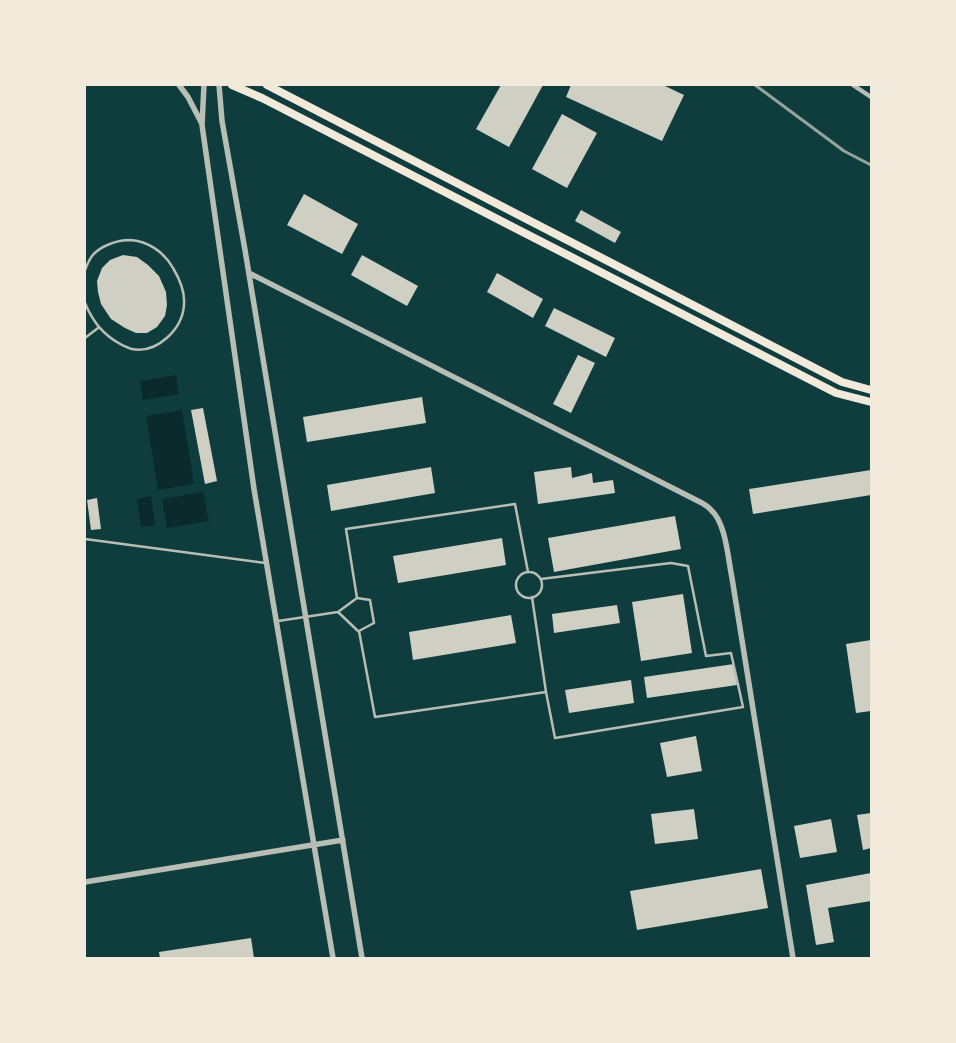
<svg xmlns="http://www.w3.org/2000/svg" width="956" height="1043" viewBox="0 0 956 1043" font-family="Mulish,sans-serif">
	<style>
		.water { fill: #0a2a2b }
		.building { fill: #cfcfc3 }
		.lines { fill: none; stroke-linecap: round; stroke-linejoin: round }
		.service { stroke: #b8beb3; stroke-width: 2.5 }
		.minor { stroke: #b8beb3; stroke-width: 4.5 }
		.tertiary { stroke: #b8beb3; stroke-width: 5.5 }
		.trunk { stroke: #f1e9da; stroke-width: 8 }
		.rail { stroke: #97a49c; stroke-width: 3 }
	</style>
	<rect width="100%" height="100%" fill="#0f3d3e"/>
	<!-- water -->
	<path class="water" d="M176,375l3,19 -36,6 -3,-19z
		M182,410l12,74 -36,6 -12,-74z
		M203,492l6,29 -42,7 -5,-29z
		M151,496l4,29 -14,2 -4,-28z"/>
	<!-- building -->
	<path class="building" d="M501,85h42l-34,62 -33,-18z
		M571,85h92l21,10 -22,46 -96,-44z
		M562,114l35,19 -30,55 -35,-19z
		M304,194l54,30 -16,30 -55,-29z
		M581,210l40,22 -6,11 -40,-22z
		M123,255l14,2 11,8 11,11 7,16 1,13 -2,11 -8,11 -10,6h-11l-11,-5 -14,-9 -10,-15 -3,-12 -1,-11 5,-13 8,-8z
		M362,255l56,31 -11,20 -56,-31z
		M497,273l46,26 -10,19 -46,-26z
		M554,308l61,30 -9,19 -61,-31z
		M578,355l17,8 -24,50 -18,-9z
		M422,397l4,26 -119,19 -4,-25z
		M203,408l14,73 -12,3 -14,-74z
		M431,467l4,26 -104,18 -4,-26z
		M571,467l1,11 20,-5 1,10 20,-3 2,13 -77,11 -4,-32z
		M871,470v25l-118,19 -4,-25z
		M97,498l4,31 -10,1 -4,-30z
		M675,516l6,33 -127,23 -6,-34z
		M502,538l4,27 -108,18 -5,-27z
		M683,594l9,59 -51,8 -9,-59z
		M617,605l3,18 -66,10 -2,-19z
		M511,615l5,28 -103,17 -4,-28z
		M871,640v71l-15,2 -10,-69z
		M734,664l3,21 -90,13 -3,-21z
		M631,680l3,23 -65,10 -4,-23z
		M696,736l6,35 -35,6 -7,-34z
		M694,809l4,30 -43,5 -4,-30z
		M871,813v35l-8,2 -6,-35z
		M831,819l6,33 -37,6 -6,-32z
		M761,869l7,39 -131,22 -7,-39z
		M871,873v28l-43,7 6,34 -18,3 -10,-60z
		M251,938l3,20h-94l-1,-6z"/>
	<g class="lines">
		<!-- service -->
		<path class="service" d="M85,270c2,-5 4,-10 7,-14 8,-10 25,-16 38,-16 18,1 34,12 43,28 6,10 12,24 11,36 -1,25 -27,50 -52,45 -3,0 -7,-3 -10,-4 -19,-10 -29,-23 -37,-42
			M85,338l13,-10
			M85,539l180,24
			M528,572l-13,-68 -169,25 11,69 13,2 4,23 -15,8 16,86 171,-25 -14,-95
			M516 585a13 13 0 1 1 26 0a13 13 0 1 1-26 0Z
			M541,579l130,-16 17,3 18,90 25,-3 12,54 -188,31 -9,-46
			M357,598l-19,14 20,19
			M278,621l60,-9"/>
		<!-- minor -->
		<path class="minor" d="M853,85l18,12"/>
		<!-- tertiary -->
		<path class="tertiary" d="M179,85l9,12 14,27
			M204,85l-2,40 52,364 79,469
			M219,85l3,36 23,129 117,708
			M249,273l453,230c3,2 7,4 9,7 15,13 17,49 21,68l61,380
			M85,882l258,-42"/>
		<!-- trunk -->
		<path class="trunk" d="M232,85l30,13 574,295 35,9
			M267,85l575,297 29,8"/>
		<!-- rail -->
		<path class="rail" d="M755,85l89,66 27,14"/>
	</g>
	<!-- border -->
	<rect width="956" height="1043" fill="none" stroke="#f1e9da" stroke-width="172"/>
</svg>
